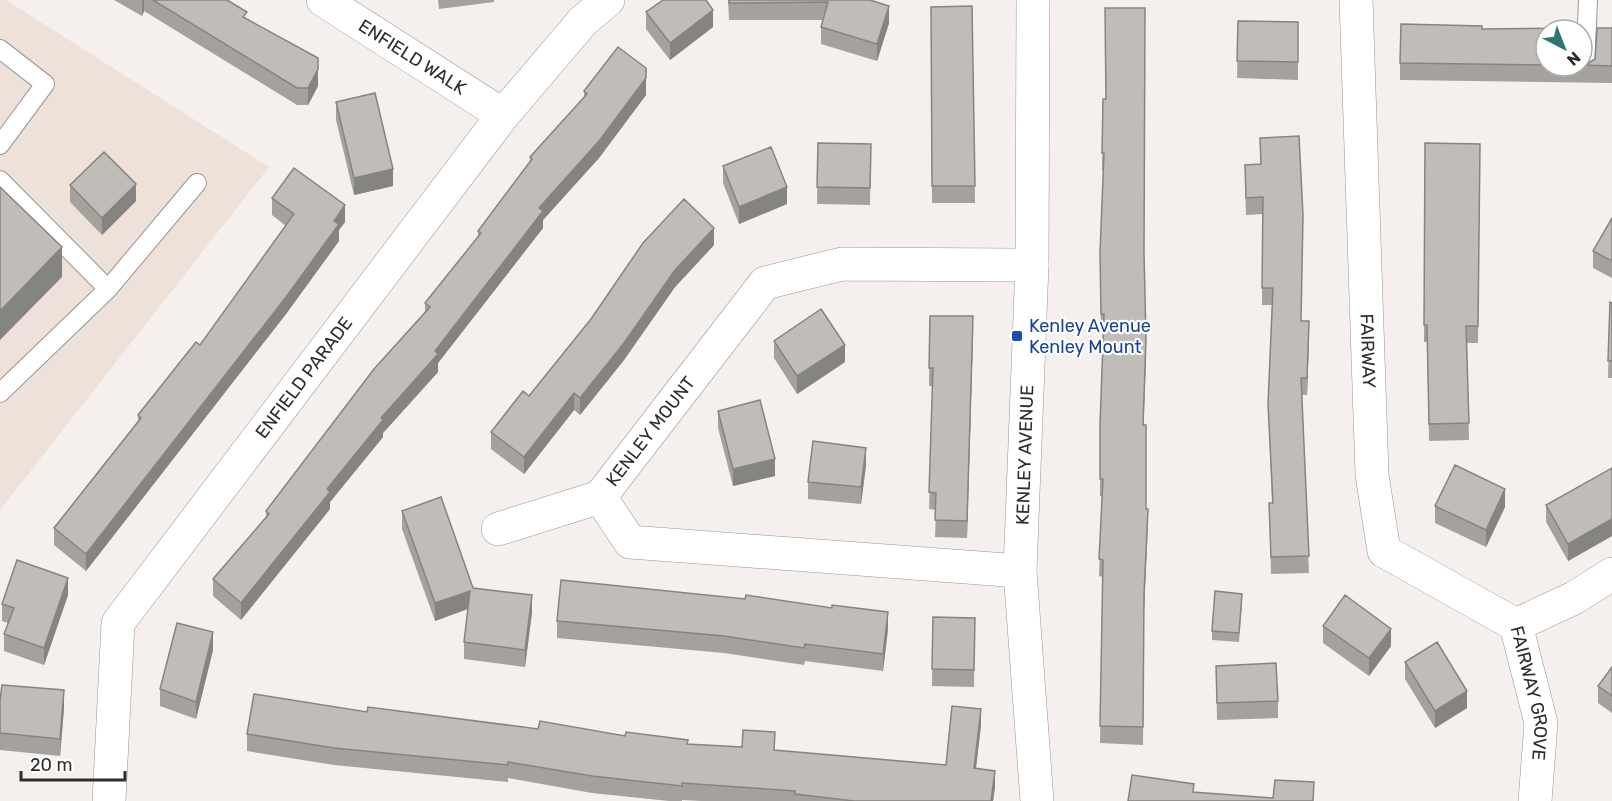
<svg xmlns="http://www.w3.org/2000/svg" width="1612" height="801" viewBox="0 0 1612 801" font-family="Rubik,sans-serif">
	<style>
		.built { fill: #eee1da }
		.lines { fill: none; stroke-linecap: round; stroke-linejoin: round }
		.lane-casing { stroke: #9a9592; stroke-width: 20 }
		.street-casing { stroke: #9a9592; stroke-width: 34 }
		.lane { stroke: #fff; stroke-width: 18 }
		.street { stroke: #fff; stroke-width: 33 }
		.wall { fill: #a5a29e }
		.shaded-wall { fill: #868481 }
		.building { fill: #c0bcb8; stroke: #868481; stroke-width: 1.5 }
		.transit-dot { fill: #1a4fb4; stroke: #fff; stroke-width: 2 }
		.labels { text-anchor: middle; stroke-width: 4.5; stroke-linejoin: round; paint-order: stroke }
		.street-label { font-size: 18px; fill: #2f2d2c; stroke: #fff }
		.transit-label { font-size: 18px; fill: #164399; stroke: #fff; text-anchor: start }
	</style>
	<rect width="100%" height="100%" fill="#f5f0ed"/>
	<!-- built -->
	<path class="built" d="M0,0h6l263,167 -269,343z"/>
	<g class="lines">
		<defs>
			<path id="lane" d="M0,49l45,35 -45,61
				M1585,71l3,-71
				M0,180l108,109 -108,104
				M108,289l89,-106"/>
			<g id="street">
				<path id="s1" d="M323,0l180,115"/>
				<path d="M1033,0l-1,265 -12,306 17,230"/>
				<path id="s2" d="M1356,0l16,475 12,76 132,74"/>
				<path d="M498,529l102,-32"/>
				<path id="s3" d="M1020,571l-390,-29 -30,-45 165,-214 77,-19 190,1"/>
				<path id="s4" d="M1516,625l25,98 -6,78"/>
				<path d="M1516,625l58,-27 38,-24"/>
				<path id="s5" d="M109,801l9,-178 385,-508 80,-94 25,-21"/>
			</g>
		</defs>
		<!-- lane casing -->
		<use href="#lane" class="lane-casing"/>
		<!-- street casing -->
		<use href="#street" class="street-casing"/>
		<!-- lane -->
		<use href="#lane" class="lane"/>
		<!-- street -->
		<use href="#street" class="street"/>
	</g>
	<!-- wall -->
	<path class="wall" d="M114,0h113l91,86 -10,19h-11l-153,-94 -2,5z
		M438,0h56v2l-55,7z
		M728,0h142l19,23 -12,38 -56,-17v-17l2,-7h-94z
		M972,6l3,197h-43l-1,-196z
		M646,12l67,15 -43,33 -24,-31z
		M1238,21l60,1v58l-61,-2z
		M1612,28v55l-212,-3v-17l82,-34 64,1v36h36v-3l3,2 10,-6z
		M584,91l62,4 -47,63 -56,62v8l-105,135v9l-55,61v4l-53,65v7l-89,111 -28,-24v-17l53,-62v-6l159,-199v-9l53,-66v-6l52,-69v-5l54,-60z
		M1103,99l41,156 2,100 -3,70 3,84 2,17 -4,85 -1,134 -43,-2 3,-166 -4,-1 3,-80h-2v-71l4,-94h-3l-1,-61 4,-100h-2z
		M336,102l57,84 -39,9 -18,-75z
		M1260,138l41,183 8,17 -2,57h-5l7,178 -38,1 -2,-71h3l-4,-99 4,-99h-10l1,-91 -17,1 -1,-33v-17l15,-1z
		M818,143l53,1 -1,61 -53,-1z
		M1425,143l55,1 -2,199h-11l2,97 -40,1 -2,-99h-3z
		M723,166l64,38 -48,20 -16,-41z
		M70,185l66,16 -34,34 -32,-33z
		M272,198l73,24 -6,8v11l-53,73 -200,257 -32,-26v-17l84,-107v-6l62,-70 86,-119 -14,-11z
		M1612,218v60l-19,-10v-17z
		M714,245l-39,42 -51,73 -44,55 -6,-5 -50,64 -33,-25v-17l38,-36 62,-77z
		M1610,302l2,1v75h-4z
		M930,316l43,17 -6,205 -32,-1 1,-27 -7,-1 4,-123h-4z
		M774,341l71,21 -48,32 -23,-36z
		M718,411l57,65 -42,10 -15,-58z
		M866,465l-5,39 -53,-5v-17z
		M1612,468v68l-44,25 -22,-39v-17z
		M1435,506l70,1 -19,40 -51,-24z
		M402,511l71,77 59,24 -7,55 -61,-8v-17l4,-33 -33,12 -33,-92z
		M68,595l-24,70 -40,-14v-17l4,-11 -6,-2v-17z
		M1242,603l-3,39 -27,-2v-9z
		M933,617l42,1 -1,69 -42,-1z
		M557,621l331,8 -5,42 -78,-10 -1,4 -80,-12 -167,-15z
		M1323,626l68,20 -22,30 -46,-33z
		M213,650l-17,69 -36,-13v-17z
		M1405,662l62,46 -32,20 -30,-49z
		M1216,666l62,35v17l-61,2z
		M1612,667v46l-14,-10v-17z
		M0,700l64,8 -4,48 -60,-6z
		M367,712l171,17 87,7 63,8 87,6 171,15 35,-40 -5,43 19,19 -2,14h-292l-19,-1v1h-13l-77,-8 -84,-15v4l-174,-17 -87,-14v-17z"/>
	<!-- shaded-wall -->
	<path class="shaded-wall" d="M142,0h2v11l-2,5z
		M889,6v17l-12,38v-17z
		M713,10v17l-43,33v-17z
		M318,69v17l-10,19v-17z
		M646,78v17l-47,63 -56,62v8l-105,135v9l-55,61v4l-53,65v7l-89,111v-17l140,-185 54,-67 104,-143z
		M393,169v17l-39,9v-17z
		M136,184v17l-34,34v-17z
		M787,187v17l-48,20v-17z
		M345,205v17l-6,8v11l-53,73 -200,257v-17z
		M714,228v17l-39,42 -51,73 -44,55v-17l95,-128z
		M62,247v30l-62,63v-29z
		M973,316v17l-6,205v-17z
		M1309,321v17l-2,57v-17z
		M1146,338v17l-3,87v-17z
		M845,345v17l-48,32v-18z
		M574,393v17l-50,64v-17z
		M866,448v17l-5,39v-17z
		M775,459v17l-42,10v-17z
		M1505,489v18l-19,40v-17z
		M1148,509l-4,102 -1,134 1,-151z
		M1612,519v17l-44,25v-17z
		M68,578v17l-24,70v-17z
		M470,591v17l-35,13v-18z
		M532,595v17l-7,55v-17z
		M888,612v17l-5,42v-17z
		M1391,629v17l-22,30v-18z
		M213,632v18l-17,69v-17z
		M64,690v18l-4,48v-17z
		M1467,691v17l-32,20v-17z
		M981,709v16l-7,60v-17z
		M995,771v16l-2,14h-2z"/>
	<!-- building -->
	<path class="building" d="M153,0h74l20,12 -4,5 75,41v11l-10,19h-11z
		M663,0h43l7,10 -43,33 -24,-31z
		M729,0h141l19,6 -12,38 -56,-17 7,-25 -99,1z
		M972,6l3,180h-43l-1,-179z
		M1105,8h40l-1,245 2,85 -3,87h3v84h2l-4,85 -1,133 -43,-1 3,-166 -4,-1 4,-80h-3v-54l4,-111h-3l-1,-61 4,-100h-2l1,-54h3z
		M1238,21l60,1v40l-61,-1z
		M1401,24l81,2v3l93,-1v2h-29v35l-146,-2z
		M1597,28h15v38l-30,-1v-2l3,2 10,-6z
		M618,47l28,21v10l-47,63 -60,67 4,3 -108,140 3,3 -57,64 2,2 -56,69 3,3 -89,111 -28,-24 56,-65 -3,-3 108,-142 56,-62 -5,-4 56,-70 -3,-2 54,-72 -2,-2 57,-63 -3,-3z
		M375,93l18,76 -39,9 -18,-76z
		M1299,136l4,79 -2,106h8l-2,57h-6l8,178 -38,1 -2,-54h4l-5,-99 5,-116h-11l1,-91 -17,1 -1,-33 16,-1 -1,-26z
		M818,143l53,1 -1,44 -53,-1z
		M1425,143l55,1 -2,182h-12l3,97 -40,1 -2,-99h-3z
		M771,147l16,40 -48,20 -16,-41z
		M104,152l32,32 -34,34 -32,-33z
		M294,168l51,37 -11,16 5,3 -53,73 -200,257 -32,-26 87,-110 -3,-3 58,-73 4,3 94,-131 -22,-16z
		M0,187l62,60 -62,64z
		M684,199l30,29 -39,42 -51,73 -44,55 -6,-5 -50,64 -33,-25 32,-41 6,5 62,-77 52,-76z
		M1612,218v43l-19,-10z
		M1610,302l2,1v58h-4z
		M821,309l24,36 -48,31 -23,-35z
		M930,316h43l-6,205 -32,-1 1,-27 -7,-1 4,-124h-4z
		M760,400l15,59 -42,10 -15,-58z
		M813,441l53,7 -5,39 -53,-5z
		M1455,465l50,24 -19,41 -51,-24z
		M1612,468v51l-44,25 -22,-39z
		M441,497l32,91 59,7 -7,55 -61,-8 6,-51 -35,12 -33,-92z
		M17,560l51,18 -24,70 -40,-14 10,-26 -12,-4z
		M561,580l184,19 1,-4 86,13v-3l56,7 -5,42 -78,-10 -1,4 -80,-12 -167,-15z
		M1215,591l27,3 -3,39 -27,-2z
		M1345,595l46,34 -22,29 -46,-32z
		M933,617l42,1 -1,52 -42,-1z
		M177,623l36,9 -17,70 -36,-13z
		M1437,642l30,49 -32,20 -30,-49z
		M1276,663l2,38 -61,2 -1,-37z
		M1612,667v29l-14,-10z
		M2,685l62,5 -4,49 -60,-6v-33z
		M254,694l113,18 1,-5 170,22 2,-8 85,15 1,-4 62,8 -1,4 55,3 1,-17 32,2 -1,18 172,15 6,-59 29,3 -7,59 21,3 -4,30h-137l-59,-7v-3l-113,-8v3l-90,-10 -84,-14v3l-174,-17 -87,-14z
		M1132,775l62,9 -1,8 80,6 2,-18 39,2 -1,19h-185z"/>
	<!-- markers -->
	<rect class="transit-dot" x="1011" y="330" width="12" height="12" rx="3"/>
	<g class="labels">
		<!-- street labels -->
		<g class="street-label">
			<text dy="6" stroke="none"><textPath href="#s1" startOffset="106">ENFIELD WALK</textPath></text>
			<text dy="6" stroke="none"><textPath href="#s2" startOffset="351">FAIRWAY</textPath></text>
			<text dy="6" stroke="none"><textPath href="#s5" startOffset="486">ENFIELD PARADE</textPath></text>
			<text dy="6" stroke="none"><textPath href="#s3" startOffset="528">KENLEY MOUNT</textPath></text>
			<text transform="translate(1025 455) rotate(-88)" y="6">KENLEY AVENUE</text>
			<text dy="6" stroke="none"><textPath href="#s4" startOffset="70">FAIRWAY GROVE</textPath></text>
		</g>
		<!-- transit labels -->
		<g class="transit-label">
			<text x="1029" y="332">Kenley Avenue<tspan x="1029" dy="21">Kenley Mount</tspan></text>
		</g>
	</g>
	<!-- north arrow -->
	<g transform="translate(1564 48) rotate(138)"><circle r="28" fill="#ffffff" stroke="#acabab" stroke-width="1.5"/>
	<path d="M0-4.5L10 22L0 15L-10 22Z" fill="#2d7672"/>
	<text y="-9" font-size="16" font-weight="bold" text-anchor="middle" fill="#2f2d2c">N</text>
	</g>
	<!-- scale -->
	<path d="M21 771v9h104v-9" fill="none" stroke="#2f2d2c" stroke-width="3"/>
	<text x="30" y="771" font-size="18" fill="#2f2d2c" stroke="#ffffff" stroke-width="4.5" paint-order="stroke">20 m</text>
</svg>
